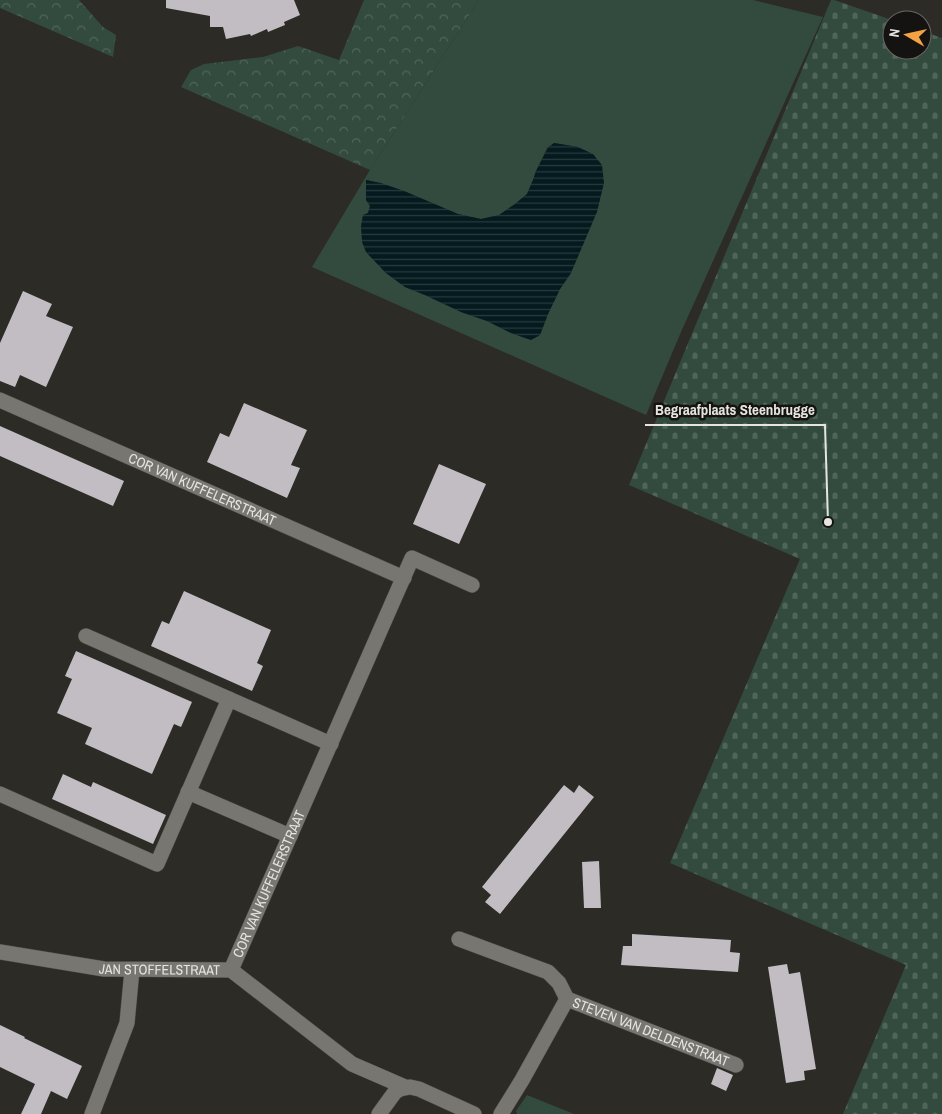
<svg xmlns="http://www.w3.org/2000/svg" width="942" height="1114" viewBox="0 0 942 1114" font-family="'Archivo Narrow',sans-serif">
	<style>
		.green { fill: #334b3e; fill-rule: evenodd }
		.forest { fill: url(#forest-crowns) }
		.cemetery { fill: url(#cemetery-stones) }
		.water { fill: url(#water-rules) }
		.building { fill: #c1bdc3 }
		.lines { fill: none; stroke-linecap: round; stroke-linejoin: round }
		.street-casing { stroke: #4b4945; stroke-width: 16 }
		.street { stroke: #777670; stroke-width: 15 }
		.labels { text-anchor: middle; stroke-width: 5; stroke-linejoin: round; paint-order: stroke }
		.street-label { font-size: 14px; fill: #e5e4e0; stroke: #141311 }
		.leader { fill: none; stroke: #e5e4e0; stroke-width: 2 }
		.callout-dot { fill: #e5e4e0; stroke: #141311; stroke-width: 2 }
		.callout-label { font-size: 15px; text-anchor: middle; font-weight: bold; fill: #e5e4e0; stroke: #141311; stroke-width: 5; stroke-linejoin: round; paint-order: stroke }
	</style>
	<defs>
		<pattern id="forest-crowns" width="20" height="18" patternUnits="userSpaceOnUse" patternTransform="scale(1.25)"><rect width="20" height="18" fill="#334b3e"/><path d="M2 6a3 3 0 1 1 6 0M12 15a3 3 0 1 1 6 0" fill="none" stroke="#50655a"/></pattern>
		<pattern id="cemetery-stones" width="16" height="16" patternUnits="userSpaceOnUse" patternTransform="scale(1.25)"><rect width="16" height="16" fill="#334b3e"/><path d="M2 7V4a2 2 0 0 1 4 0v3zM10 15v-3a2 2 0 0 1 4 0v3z" fill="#50655a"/></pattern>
		<pattern id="water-rules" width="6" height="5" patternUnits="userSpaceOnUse" patternTransform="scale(1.25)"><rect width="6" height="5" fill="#031a1e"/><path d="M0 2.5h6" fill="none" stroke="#283b3e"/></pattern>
	</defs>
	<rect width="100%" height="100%" fill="#2c2b26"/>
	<!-- green -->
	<path class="green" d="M479,0h274l70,17 -142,315 -35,83 -334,-148 58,-97zM554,143l24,4 -7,126 -11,16 -12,25 -8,21 -9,5 -20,-7 -24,-12 -26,-9 -36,-17 -20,-8 -19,-14 -20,-21 -5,-25 2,-12 5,-2 2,-7 -4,-7 1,-19 37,11 54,23 23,5 18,-4 16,-11 12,-10 6,-14 3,-9 11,-23z
		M527,1095l47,19h-57l-1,-3z"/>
	<!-- forest -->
	<path class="forest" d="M0,0h79l24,27 13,8 -3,22 -113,-49z
		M364,0h115l-109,170 -189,-83 10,-17 13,-6 59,-7 35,-11 41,14z"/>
	<!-- cemetery -->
	<path class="cemetery" d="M831,0h3l58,20v30h30v-19l20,7v1076h-99l63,-149 -236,-102 130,-304 -171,-74z"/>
	<!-- water -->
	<path class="water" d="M554,143l24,4 15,7 9,11 2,18 -7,29 -26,61 -11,16 -12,25 -8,21 -9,5 -20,-7 -24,-12 -26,-9 -36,-17 -20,-8 -19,-14 -20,-21 -4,-10 -1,-15 2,-12 5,-2 2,-7 -4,-6v-20l15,3 23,8 54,23 23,5 18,-4 16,-11 12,-10 6,-14 3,-9 12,-23z"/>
	<!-- building -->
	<path class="building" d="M166,0h128l6,15 -16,7 1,3 -17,7 -1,-3 -16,7 -1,-2 -24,5 -3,-12h-13v-11l-44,-8z
		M23,291l29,13 -6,12 27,11 -27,60 -26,-12 -5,12 -15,-6v-38z
		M244,403l63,27 -16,35 9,3 -13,30 -80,-36 13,-29 9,4z
		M0,426l124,55 -11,25 -113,-50z
		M439,464l47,20 -27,60 -46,-20z
		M184,591l87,39 -14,33 6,3 -11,25 -101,-45 11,-25 7,3z
		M76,651l116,51 -11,25 -7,-3 -22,50 -67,-30 7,-16 -35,-15 15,-34 -7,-3z
		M63,774l28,13 2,-5 73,33 -13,29 -101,-45z
		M564,785l10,8 5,-8 15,12 -94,117 -15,-12 6,-7 -9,-8z
		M599,861l2,47h-17l-2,-46z
		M632,934l99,6 -1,12 10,1 -2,19 -117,-7 2,-19h9z
		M787,964l2,10 11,-2 16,97 -12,2 1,9 -19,3 -18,-116z
		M0,1025l25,12 -1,1 58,28 -15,33 -16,-8 -10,23h-20l14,-30 -35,-17z
		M717,1068l16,7 -7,16 -15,-7z"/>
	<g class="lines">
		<defs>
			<g id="street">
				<path id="s1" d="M0,400l404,178"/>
				<path d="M86,636l245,108"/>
				<path d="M188,792l102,44"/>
				<path d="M0,794l157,70 72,-165"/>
				<path d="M459,939l89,33 11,11 8,16 -45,81 -21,34"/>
				<path id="s2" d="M0,952l104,17 127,1 121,94 53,23"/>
				<path id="s3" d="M231,970l181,-412 60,27"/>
				<path id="s4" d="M567,999l169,66"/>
				<path d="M92,1114l35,-91 5,-53"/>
				<path d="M379,1114l16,-22 5,-3 10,-2 9,2 55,25"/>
			</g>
		</defs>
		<!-- street casing -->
		<use href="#street" class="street-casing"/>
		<!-- street -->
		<use href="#street" class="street"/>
	</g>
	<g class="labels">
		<!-- street labels -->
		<g class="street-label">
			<text dy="5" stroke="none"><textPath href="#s1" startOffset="221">COR VAN KUFFELERSTRAAT</textPath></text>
			<text dy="5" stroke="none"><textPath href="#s3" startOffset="94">COR VAN KUFFELERSTRAAT</textPath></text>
			<text dy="5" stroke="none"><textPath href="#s2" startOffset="161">JAN STOFFELSTRAAT</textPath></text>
			<text dy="5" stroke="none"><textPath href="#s4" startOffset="90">STEVEN VAN DELDENSTRAAT</textPath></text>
		</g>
	</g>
	<!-- callouts -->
	<path class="leader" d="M828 522L825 425H645"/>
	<circle class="callout-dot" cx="828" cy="522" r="5"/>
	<g class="callout-label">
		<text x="735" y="415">Begraafplaats Steenbrugge</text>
	</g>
	<!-- north arrow -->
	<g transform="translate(907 35) rotate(279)"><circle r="24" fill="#141311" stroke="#686764"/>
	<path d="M0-4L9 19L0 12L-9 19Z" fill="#f4a344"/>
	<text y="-8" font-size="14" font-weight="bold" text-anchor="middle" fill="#e5e4e0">N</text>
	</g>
</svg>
